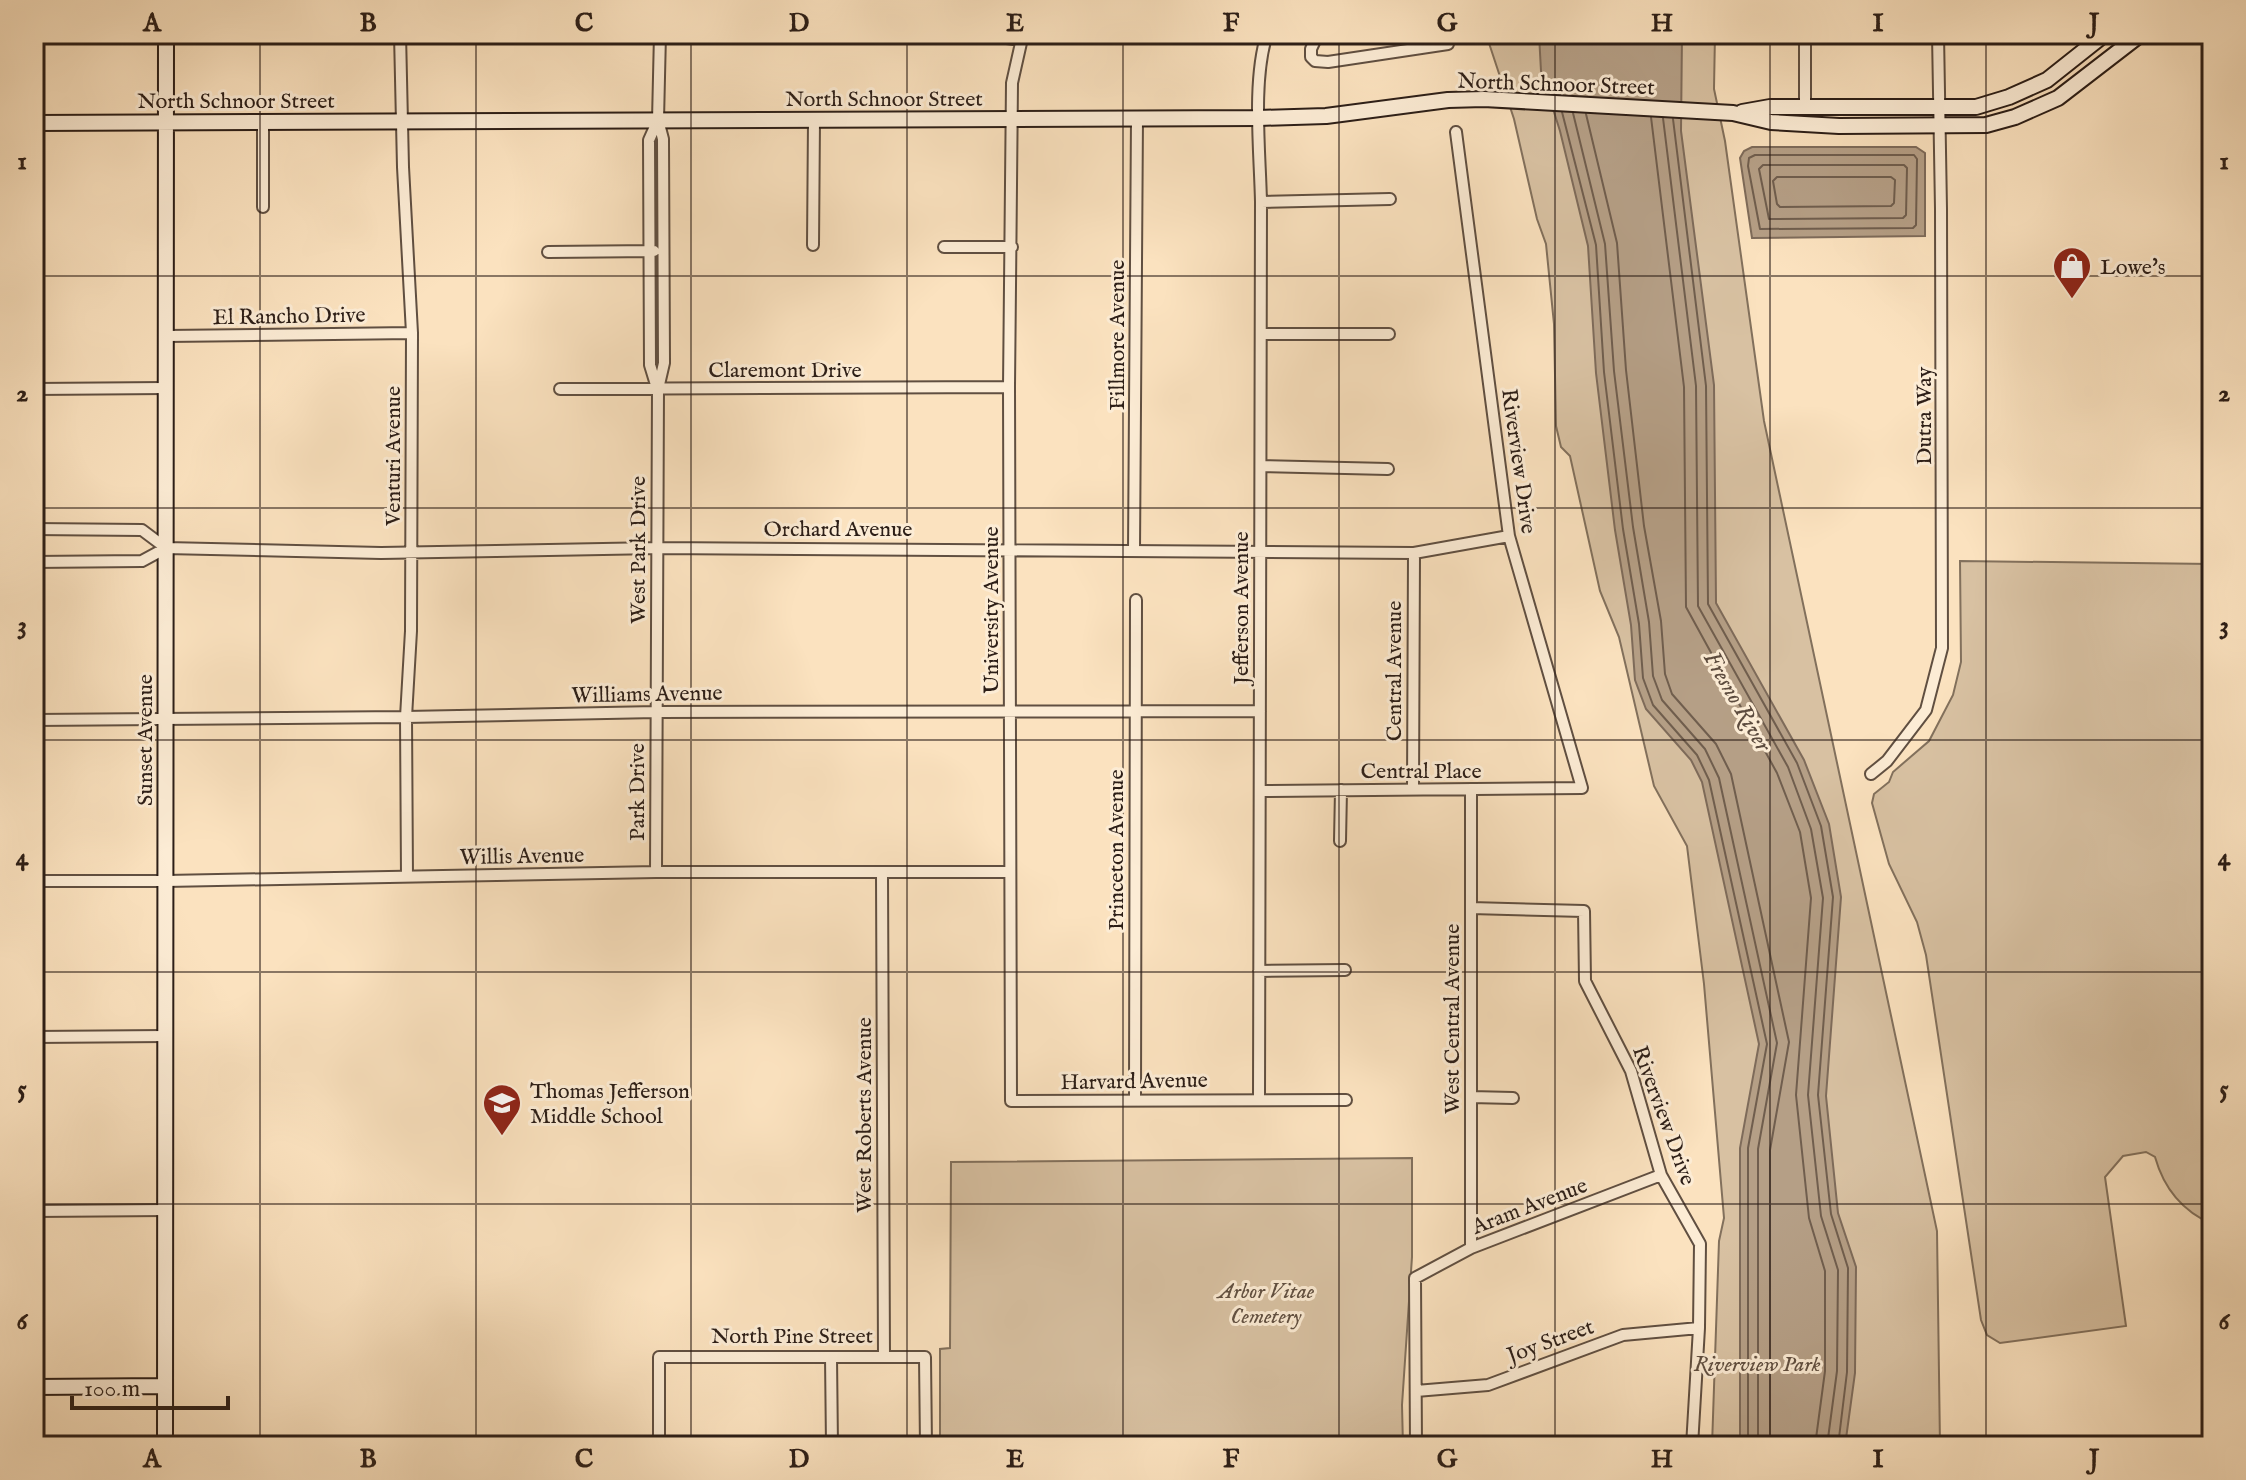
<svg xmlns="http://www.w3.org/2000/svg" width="2246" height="1480" viewBox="0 0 2246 1480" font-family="'IM FELL English',serif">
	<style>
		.green { fill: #d8c1a2; stroke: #82705c; stroke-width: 2 }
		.water { fill: #b59f86; stroke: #7e6b5a; stroke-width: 2 }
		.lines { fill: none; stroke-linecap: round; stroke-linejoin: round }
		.shore { stroke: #705e4e; stroke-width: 2 }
		.street-casing { stroke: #604f41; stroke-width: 14 }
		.secondary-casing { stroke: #2c1e17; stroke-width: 18 }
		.street { stroke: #fcecd5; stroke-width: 10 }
		.secondary { stroke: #fcecd5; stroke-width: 14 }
		.grid { fill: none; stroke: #2c1e17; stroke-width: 2; stroke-opacity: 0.55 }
		.labels { text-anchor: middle; stroke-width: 6; stroke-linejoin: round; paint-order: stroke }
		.street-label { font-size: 22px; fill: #2c1e17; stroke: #fcecd5 }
		.poi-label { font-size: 22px; fill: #2c1e17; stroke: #fcecd5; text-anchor: start }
		.park-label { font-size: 22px; font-style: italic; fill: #604f41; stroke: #fcecd5 }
		.water-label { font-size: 24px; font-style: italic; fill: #5c4b3e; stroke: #fcecd5 }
		.neatline { fill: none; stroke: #2c1e17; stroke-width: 3 }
		.grid-label { font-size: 26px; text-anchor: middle; font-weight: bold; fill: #2c1e17 }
	</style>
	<rect width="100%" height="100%" fill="#fbe2bf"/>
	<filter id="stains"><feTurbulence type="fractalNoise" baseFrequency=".0025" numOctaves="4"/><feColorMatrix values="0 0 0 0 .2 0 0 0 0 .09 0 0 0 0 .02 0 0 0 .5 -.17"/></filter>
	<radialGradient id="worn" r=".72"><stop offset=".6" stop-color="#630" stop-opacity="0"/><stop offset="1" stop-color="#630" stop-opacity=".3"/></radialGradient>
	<!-- green -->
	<path class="green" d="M1486,34h229l-1,55 11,52 39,280 173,810 3,215h-228l7,-205 5,-23 -20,-234 -17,-138 -33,-60 -35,-149 -19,-46 -30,-135 -9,-9 -5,-21 -2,-102 -8,-80 -9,-25 -23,-100z
		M1960,561l252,3v660c-30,-13 -48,-35 -57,-67l-9,-5 -23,4 -18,21 21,149 -126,17 -13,-8 -6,-15 -55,-365 -9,-33 -28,-58 -17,-61 2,-9 15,-12 4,-10 36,-31 24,-46 8,-33z
		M1412,1158v99l-10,148 1,41h-463v-97l10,-1 1,-186z"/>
	<!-- water -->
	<path class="water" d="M1539,34h143l-1,97 33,254 2,218 88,157 25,64 12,73 -15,199 12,117 18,54 -1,106 -10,73h-105v-298l19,-104 -57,-262 -11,-22 -45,-51 -11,-29 -4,-55 -16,-95 -19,-157 -8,-127 -28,-115 -19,-60z
		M1752,147h164l9,6v83l-173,2 -12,-80 4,-7z"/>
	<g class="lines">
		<!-- shore -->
		<path class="shore" d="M1562,112l34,133 8,127 19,157 16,95 4,54 10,27 44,50 12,25 58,264 -19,104v298
			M1573,113l32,131 9,127 19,156 16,95 4,54 9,24 43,49 14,29 58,265 -19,106v297
			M1586,114l31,129 9,127 18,156 17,95 4,53 7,20 44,50 15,30 58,268 -19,108v296
			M1651,117l33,270 2,220 91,166 23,59 11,66 -15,197 13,123 16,53v100l-10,75
			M1663,118l33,268 2,220 90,161 23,62 12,69 -15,197 13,121 17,54 -1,101 -10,75
			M1673,119l33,267 2,218 89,159 24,63 12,71 -15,198 13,119 17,54 -1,104 -9,74
			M1755,155h159l3,4 -1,66 -3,3 -153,1 -12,-63 1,-8z
			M1763,165h141l3,3 -1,47 -3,3 -134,1 -10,-50z
			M1777,177h114l4,3 -1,23 -3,3 -111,1 -3,-3 -4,-23z"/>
		<defs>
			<path id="street" d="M400,34l3,133 9,166 -1,298 -5,86 1,160
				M979,34l42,6
				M1023,34l-11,49 -3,304 2,714 335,-1
				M1318,34l-7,15v8l4,4 13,1 120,-18
				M1805,34v72
				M1261,202l129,-3
				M263,207v-85
				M813,245l1,-125
				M944,247h68
				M548,252l106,-1
				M1261,334h128
				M166,336l246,-3
				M657,388l-7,-23 -1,-225 9,-20
				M34,389l132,-1
				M560,389l449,-2
				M1261,466l127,3
				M34,529l108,1 24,18
				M1134,551l3,-433
				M34,562l108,-1 24,-13 215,5 276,-5 757,5 95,-17
				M34,720l372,-3 250,-5 604,-1
				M1871,774l16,-13 39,-51 16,-62 -1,-439 -3,-175
				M1471,789v459
				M1413,790l1,-237
				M1260,791l322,-3 -73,-252 -53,-404
				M1340,841l1,-51
				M656,872l2,-483 6,-26 -1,-224 -5,-19 2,-86
				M882,874l2,482
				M34,881h132l490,-9h354
				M1471,908l113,3 1,70 46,90 30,104 39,69 -1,84 -7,118
				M1259,971l86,-1
				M34,1037l132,-1
				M1471,1097l42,1
				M1259,1099l2,-897c-1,-50 -9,-121 6,-168
				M1135,1100l1,-500
				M34,1211l132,-1
				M831,1357l1,89
				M1416,1391l72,-6 135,-50 76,-7
				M659,1446v-89h266l1,89
				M1416,1446l-1,-168 56,-30 190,-73"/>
			<path id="secondary" d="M1742,112l28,-5h206l33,-10 38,-17 58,-46
				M34,123l1225,-5 67,-2 122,-16 36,-1 249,14 38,9 68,4 147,-1 29,-8 43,-19 83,-64
				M34,1387l131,-1
				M165,1446l1,-1412"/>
		</defs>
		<!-- street casing -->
		<use href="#street" class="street-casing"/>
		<!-- secondary casing -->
		<use href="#secondary" class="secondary-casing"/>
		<!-- street -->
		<use href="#street" class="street"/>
		<!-- secondary -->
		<use href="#secondary" class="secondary"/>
	</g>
	<!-- grid -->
	<path class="grid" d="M260,34v1412M476,34v1412M691,34v1412M907,34v1412M1123,34v1412M1339,34v1412M1555,34v1412M1770,34v1412M1986,34v1412M34,276h2178M34,508h2178M34,740h2178M34,972h2178M34,1204h2178"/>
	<!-- icons -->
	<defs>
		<symbol id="shop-pin" viewBox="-11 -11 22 30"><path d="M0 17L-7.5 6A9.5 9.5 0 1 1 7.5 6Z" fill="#8f2418" stroke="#fcecd5"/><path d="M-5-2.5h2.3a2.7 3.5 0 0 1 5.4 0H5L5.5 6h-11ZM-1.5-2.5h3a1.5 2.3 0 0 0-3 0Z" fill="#fff"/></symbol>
		<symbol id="school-pin" viewBox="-11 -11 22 30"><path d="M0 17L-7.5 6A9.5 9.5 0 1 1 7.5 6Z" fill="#8f2418" stroke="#fcecd5"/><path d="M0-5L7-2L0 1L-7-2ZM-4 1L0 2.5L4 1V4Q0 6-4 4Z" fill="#fff"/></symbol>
	</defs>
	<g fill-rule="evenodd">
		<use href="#shop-pin" x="2050" y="244" width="44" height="60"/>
		<use href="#school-pin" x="480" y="1081" width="44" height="60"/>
	</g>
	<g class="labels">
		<!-- street labels -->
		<g class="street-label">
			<text transform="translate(1556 83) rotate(2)" y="8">North Schnoor Street</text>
			<text x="884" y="106">North Schnoor Street</text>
			<text x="236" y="108">North Schnoor Street</text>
			<text transform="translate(289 315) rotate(-1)" y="8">El Rancho Drive</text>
			<text transform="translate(1116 335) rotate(-90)" y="8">Fillmore Avenue</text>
			<text x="785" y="377">Claremont Drive</text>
			<text transform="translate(1923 416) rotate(-90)" y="8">Dutra Way</text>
			<text transform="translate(392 456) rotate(-90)" y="8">Venturi Avenue</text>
			<text transform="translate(1520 461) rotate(82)" y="8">Riverview Drive</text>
			<text x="838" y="536">Orchard Avenue</text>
			<text transform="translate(637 550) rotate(-90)" y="8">West Park Drive</text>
			<text transform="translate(1240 608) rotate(-90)" y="8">Jefferson Avenue</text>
			<text transform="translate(990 610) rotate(-90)" y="8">University Avenue</text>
			<text transform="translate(1393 671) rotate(-90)" y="8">Central Avenue</text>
			<text transform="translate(647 693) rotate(-1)" y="8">Williams Avenue</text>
			<text transform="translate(144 740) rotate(-90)" y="8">Sunset Avenue</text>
			<text x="1421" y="778">Central Place</text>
			<text transform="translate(636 792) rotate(-90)" y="8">Park Drive</text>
			<text transform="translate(1115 850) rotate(-90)" y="8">Princeton Avenue</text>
			<text transform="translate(522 855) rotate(-1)" y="8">Willis Avenue</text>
			<text transform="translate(1451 1019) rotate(-90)" y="8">West Central Avenue</text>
			<text transform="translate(1134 1080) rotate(-1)" y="8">Harvard Avenue</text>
			<text transform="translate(863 1115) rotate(-90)" y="8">West Roberts Avenue</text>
			<text transform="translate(1665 1115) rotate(70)" y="8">Riverview Drive</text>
			<text transform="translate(1529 1205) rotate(-21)" y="8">Aram Avenue</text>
			<text x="792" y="1343">North Pine Street</text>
			<text transform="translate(1550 1340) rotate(-20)" y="8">Joy Street</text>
		</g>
		<!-- poi labels -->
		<g class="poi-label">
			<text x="2100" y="274">Lowe's</text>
			<text x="530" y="1098">Thomas Jefferson<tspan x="530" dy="25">Middle School</tspan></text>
		</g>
		<!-- park labels -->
		<g class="park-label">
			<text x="1266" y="1298">Arbor Vitae<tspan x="1266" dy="25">Cemetery</tspan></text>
			<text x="1757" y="1371">Riverview Park</text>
		</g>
		<!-- water labels -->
		<g class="water-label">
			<text transform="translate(1738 701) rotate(60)" y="8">Fresno River</text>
		</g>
	</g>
	<!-- margin -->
	<rect width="2246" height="1480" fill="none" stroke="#fbe2bf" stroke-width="88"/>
	<!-- scale -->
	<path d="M72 1396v12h156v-12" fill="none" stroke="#2c1e17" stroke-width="4"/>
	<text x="84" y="1396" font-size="24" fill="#2c1e17" stroke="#fcecd5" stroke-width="6" paint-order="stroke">100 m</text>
	<rect x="44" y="44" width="2158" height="1392" class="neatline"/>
	<g class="grid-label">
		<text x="152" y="31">A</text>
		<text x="368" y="31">B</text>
		<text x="584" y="31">C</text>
		<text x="799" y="31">D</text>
		<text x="1015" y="31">E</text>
		<text x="1231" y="31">F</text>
		<text x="1447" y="31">G</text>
		<text x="1662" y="31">H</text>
		<text x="1878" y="31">I</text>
		<text x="2094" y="31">J</text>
		<text x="22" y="169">1</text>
		<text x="2224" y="169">1</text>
		<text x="22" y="401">2</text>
		<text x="2224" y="401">2</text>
		<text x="22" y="633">3</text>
		<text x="2224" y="633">3</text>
		<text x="22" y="865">4</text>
		<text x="2224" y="865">4</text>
		<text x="22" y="1097">5</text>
		<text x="2224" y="1097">5</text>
		<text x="22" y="1329">6</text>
		<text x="2224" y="1329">6</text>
		<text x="152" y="1467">A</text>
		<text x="368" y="1467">B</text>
		<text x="584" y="1467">C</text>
		<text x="799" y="1467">D</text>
		<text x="1015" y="1467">E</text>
		<text x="1231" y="1467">F</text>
		<text x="1447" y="1467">G</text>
		<text x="1662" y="1467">H</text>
		<text x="1878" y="1467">I</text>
		<text x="2094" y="1467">J</text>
	</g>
	<rect width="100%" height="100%" filter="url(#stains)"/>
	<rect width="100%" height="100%" fill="url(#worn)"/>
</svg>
